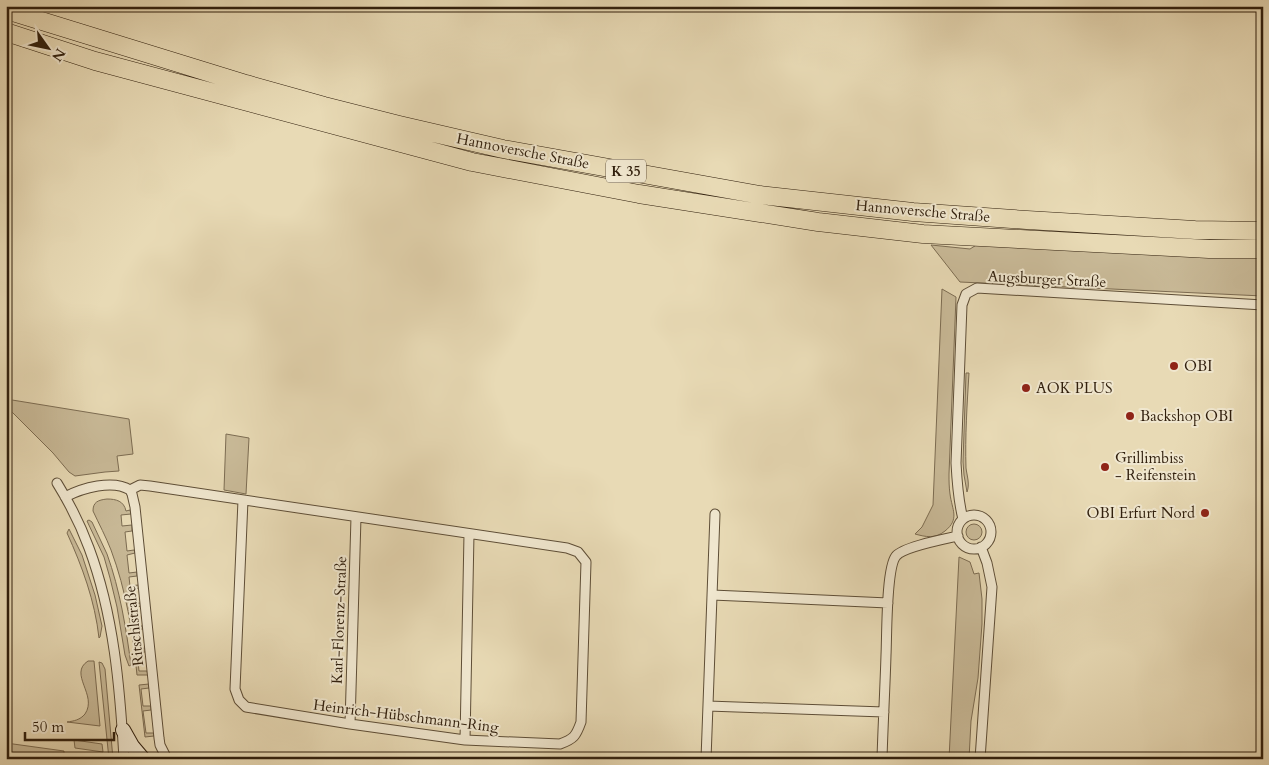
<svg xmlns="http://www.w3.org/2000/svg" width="1269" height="765" viewBox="0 0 1269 765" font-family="Cardo,serif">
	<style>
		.green { fill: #c9ba98; stroke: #7c6c52 }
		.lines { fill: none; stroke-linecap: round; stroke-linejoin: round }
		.street-casing { stroke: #5e4e37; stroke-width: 11 }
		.secondary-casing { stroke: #301f0d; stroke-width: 16 }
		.highway-casing { stroke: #301f0d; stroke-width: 19 }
		.street { stroke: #f0e7cf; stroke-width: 9 }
		.secondary { stroke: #f0e7cf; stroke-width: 14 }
		.highway { stroke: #e8dab5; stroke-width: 18 }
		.poi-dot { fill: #8f2418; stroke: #f0e7cf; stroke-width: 2 }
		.labels { text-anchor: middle; stroke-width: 4; stroke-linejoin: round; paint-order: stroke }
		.shield { fill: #f0e7cf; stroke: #6a5b47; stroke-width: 1 }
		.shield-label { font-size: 14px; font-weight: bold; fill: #301f0d }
		.street-label { font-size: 15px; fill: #301f0d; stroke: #f0e7cf }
		.poi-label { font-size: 15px; fill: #301f0d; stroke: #f0e7cf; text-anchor: start }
	</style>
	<rect width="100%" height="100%" fill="#e8dab5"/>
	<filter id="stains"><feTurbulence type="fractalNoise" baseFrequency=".004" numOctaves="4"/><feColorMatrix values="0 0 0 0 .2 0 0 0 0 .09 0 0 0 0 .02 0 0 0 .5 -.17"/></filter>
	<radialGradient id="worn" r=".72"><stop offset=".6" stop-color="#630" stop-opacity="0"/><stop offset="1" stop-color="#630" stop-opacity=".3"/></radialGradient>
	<!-- green -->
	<path class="green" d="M978,244l285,12v40l-303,-14 -29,-37 39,4z
		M942,289l14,8 -7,177c0,7 0,13 1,20 2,16 10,25 -5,37 -10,8 -19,6 -30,3l7,-7 11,-22z
		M966,373h3c-2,32 -4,64 -3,95 1,8 4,16 1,24l-3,-17 -1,-13z
		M6,399l123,20 4,35 -16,2 2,15 -14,1 -30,4 -6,-4 -16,-19 -47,-47z
		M226,434l23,4 -3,56 -22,-4z
		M107,499c9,0 17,2 19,12l4,-1 1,4 -10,1 1,11 10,-1v6l-7,1 2,19 7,-1 1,3 -8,2 2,18 8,-1v4l-8,1 1,9 8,-1 1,3 -8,2 1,13h8l1,3 -8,2 2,18h7l1,3 -8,1 2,19 8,-1v4l-8,1 2,18h8l1,4h-11c-4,-42 -11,-85 -26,-125 -5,-13 -12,-26 -18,-39 0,-9 5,-11 14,-12z
		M89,520l3,2c5,11 10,21 15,32 13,36 19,74 24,111l-2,1 -4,-11 -8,-48 -7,-29 -6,-21 -17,-36z
		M966 532a8 8 0 1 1 16 0a8 8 0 1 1-16 0Z
		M69,529l13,26 13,40 7,31 -2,11 -1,1c-4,-37 -17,-72 -32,-105z
		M959,557l11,5 4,12 5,-1 3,26v25l-4,54 -7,43 -2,38h-20z
		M88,661h6l6,65 -33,-4c7,-1 13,-2 18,-8 13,-19 -17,-40 3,-53z
		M99,662l3,1 3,6 8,90h-4z
		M149,684v4l-8,1 2,17h8v4l-8,1 3,22h8v3l-9,1 -6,-52z
		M74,740l28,4 1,8 -28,-4z
		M6,743l58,8v8h-39l-19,-3z"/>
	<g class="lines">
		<defs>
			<path id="street" d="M57,483c13,21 24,43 32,65 25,67 31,140 35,211
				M130,490l10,-5 10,1 417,62 11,4 8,10 -5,160c-5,14 -7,17 -21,22l-95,-4 -115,-16 -104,-17 -7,-7 -4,-11 8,-189
				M130,490l2,4 3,13 24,231 1,7 7,14
				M65,497c17,-9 48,-18 65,-7
				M957 532a17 17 0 1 1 34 0a17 17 0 1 1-34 0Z
				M963,519c-5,-19 -6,-37 -7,-56l6,-158 4,-11 11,-6 286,17
				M712,595l176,8
				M708,706l176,6
				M350,724l6,-207
				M465,740l4,-206
				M706,759l9,-245
				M882,759c1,-35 3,-70 4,-104 1,-19 0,-87 10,-99 7,-9 49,-17 62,-20
				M980,759l12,-172 -5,-24 -6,-16"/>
			<path id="secondary" d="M123,730l9,16 11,13"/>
			<path id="highway" d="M6,10l240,74 78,22 75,19 104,24 257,46 153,17 114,8 168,10 68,1
				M6,32l89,29 377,101 167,32 179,28 105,12 286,15h54"/>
		</defs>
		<!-- street casing -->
		<use href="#street" class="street-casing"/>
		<!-- secondary casing -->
		<use href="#secondary" class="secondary-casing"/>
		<!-- highway casing -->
		<use href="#highway" class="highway-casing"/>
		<!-- street -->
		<use href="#street" class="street"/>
		<!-- secondary -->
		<use href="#secondary" class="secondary"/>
		<!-- highway -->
		<use href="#highway" class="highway"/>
	</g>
	<!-- markers -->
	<g class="poi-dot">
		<circle cx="1174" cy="366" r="5"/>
		<circle cx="1026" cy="388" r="5"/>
		<circle cx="1130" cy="416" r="5"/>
		<circle cx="1105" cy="467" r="5"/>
		<circle cx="1205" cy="513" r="5"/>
	</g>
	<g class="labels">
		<!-- shield labels -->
		<rect class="shield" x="606" y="159.5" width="40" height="23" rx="4"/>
		<g class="shield-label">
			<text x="626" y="176">K 35</text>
		</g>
		<!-- street labels -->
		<g class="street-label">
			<text transform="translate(523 151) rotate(11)" y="5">Hannoversche Straße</text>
			<text transform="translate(923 211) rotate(5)" y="5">Hannoversche Straße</text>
			<text transform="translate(1047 279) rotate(3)" y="5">Augsburger Straße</text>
			<text transform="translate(339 620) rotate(-88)" y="5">Karl-Florenz-Straße</text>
			<text transform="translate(134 626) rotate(-96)" y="5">Ritschlstraße</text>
			<text transform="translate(406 716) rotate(7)" y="5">Heinrich-Hübschmann-Ring</text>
		</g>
		<!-- poi labels -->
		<g class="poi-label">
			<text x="1184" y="371">OBI</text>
			<text x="1036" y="393">AOK PLUS</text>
			<text x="1140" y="421">Backshop OBI</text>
			<text x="1115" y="463">Grillimbiss<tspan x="1115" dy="17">- Reifenstein</tspan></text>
			<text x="1195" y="518" text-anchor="end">OBI Erfurt Nord</text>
		</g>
	</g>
	<!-- margin -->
	<rect width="1269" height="765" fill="none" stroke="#e8dab5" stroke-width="25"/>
	<rect x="8" y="8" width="1254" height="750" fill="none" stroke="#301f0d" stroke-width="2.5"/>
	<rect x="12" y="12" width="1244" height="740" fill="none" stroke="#301f0d"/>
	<!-- north arrow -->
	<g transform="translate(48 48) rotate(123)" stroke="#f0e7cf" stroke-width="4" paint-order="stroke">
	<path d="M0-4L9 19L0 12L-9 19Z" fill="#301f0d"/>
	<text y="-8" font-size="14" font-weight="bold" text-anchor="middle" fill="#301f0d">N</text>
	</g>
	<!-- scale -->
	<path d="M25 732v8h89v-8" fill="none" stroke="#301f0d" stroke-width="2.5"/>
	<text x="32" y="732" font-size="15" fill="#301f0d" stroke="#f0e7cf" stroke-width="4" paint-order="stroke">50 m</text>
	<rect width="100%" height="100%" filter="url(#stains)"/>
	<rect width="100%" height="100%" fill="url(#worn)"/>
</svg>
